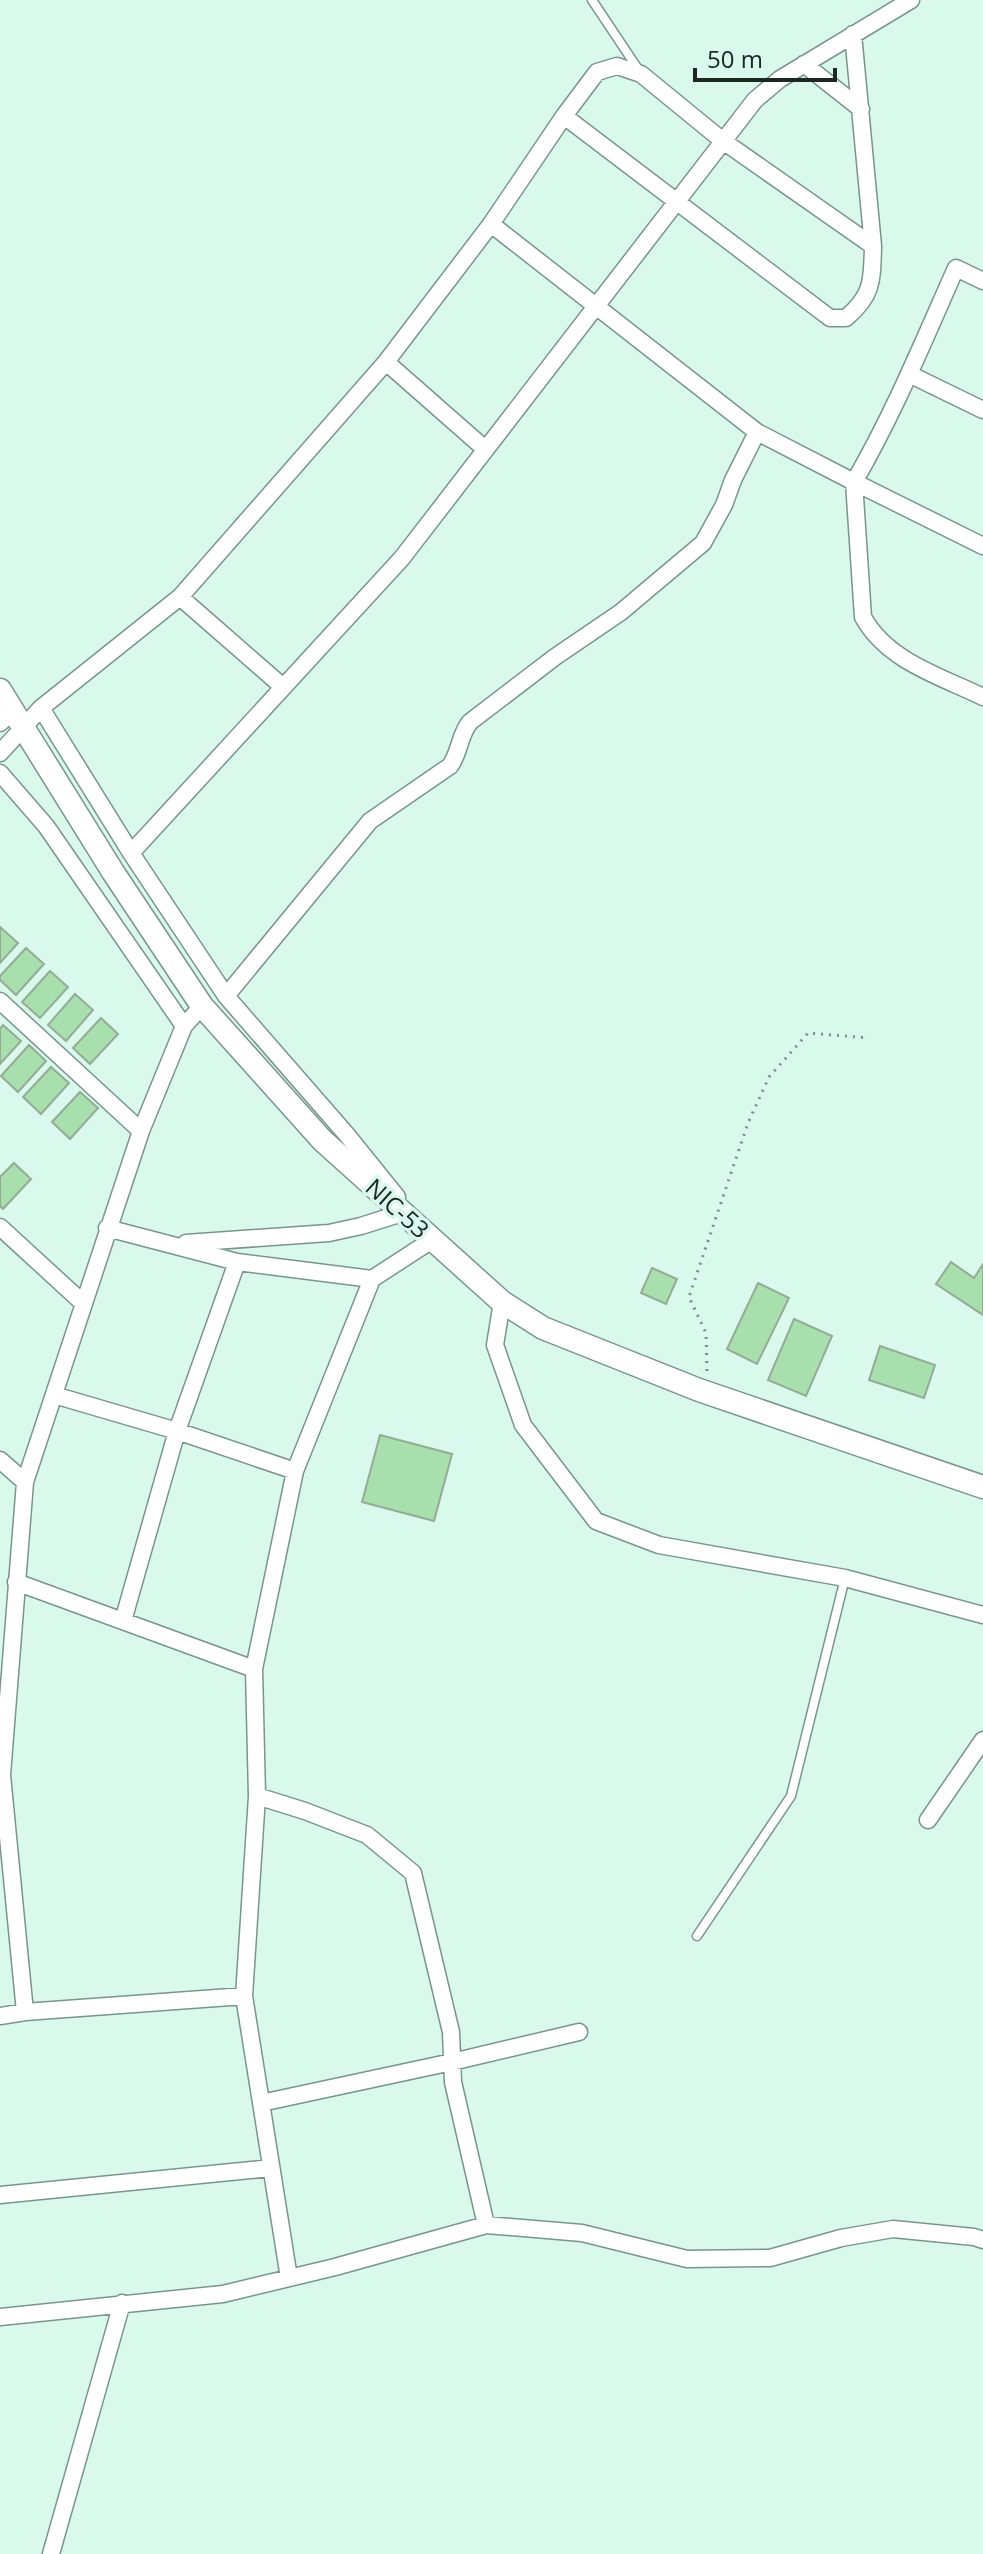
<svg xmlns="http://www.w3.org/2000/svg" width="983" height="2554" viewBox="0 0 983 2554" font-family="'Open Sans',sans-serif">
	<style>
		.building { fill: #a7dfad; stroke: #95ab96; stroke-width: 2 }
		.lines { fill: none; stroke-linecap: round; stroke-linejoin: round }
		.service-casing { stroke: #78968b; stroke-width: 11 }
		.minor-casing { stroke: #78968b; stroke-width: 19 }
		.secondary-casing { stroke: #78968b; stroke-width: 25 }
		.path { stroke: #7a9087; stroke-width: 3; stroke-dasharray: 2 6; stroke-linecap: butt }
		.service { stroke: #fff; stroke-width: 8 }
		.minor { stroke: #fff; stroke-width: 16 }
		.secondary { stroke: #fff; stroke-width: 22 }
		.labels { text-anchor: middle; stroke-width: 7; stroke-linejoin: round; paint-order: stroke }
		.street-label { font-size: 24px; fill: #1b2722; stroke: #d8f9ec }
	</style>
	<rect width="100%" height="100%" fill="#d8f9ec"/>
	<!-- building -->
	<path class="building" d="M0,927l18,16 -18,20z
		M26,948l18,16 -28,31 -16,-15v-4z
		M50,971l18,16 -28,31 -18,-16z
		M75,994l18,16 -27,31 -18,-16z
		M101,1018l17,16 -28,30 -17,-16z
		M3,1025l18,16 -21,23v-35z
		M29,1045l17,16 -28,31 -17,-16z
		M51,1067l18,16 -28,31 -18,-17z
		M80,1092l18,16 -28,31 -18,-17z
		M14,1163l17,16 -28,30 -3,-3v-29z
		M951,1262l23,16 9,-14v51l-47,-31z
		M652,1268l25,11 -11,25 -25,-11z
		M758,1283l31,15 -32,66 -30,-15z
		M794,1319l38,17 -26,60 -38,-16z
		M880,1346l55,19 -11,33 -55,-18z
		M380,1435l72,19 -18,67 -72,-19z"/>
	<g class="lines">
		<defs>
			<path id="service" d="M592,0l46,69
				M697,1936l94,-140 54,-218"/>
			<path id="minor" d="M804,64l57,45
				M564,116l266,202h16c27,-23 26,-37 27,-72l-20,-212
				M491,224l73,-108 33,-44 20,-6 24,8 82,67 150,105
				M386,362l99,87
				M909,374l74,36
				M983,546l-129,-64 9,135c24,44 77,59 120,80
				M180,597l103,90
				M41,708l139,-111 206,-235 105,-138 266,208 97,50c40,-69 70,-142 102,-214l27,13
				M0,723l12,-12
				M0,753l41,-45 90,145 95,143 121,139 50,62
				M0,773l46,53 138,200
				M131,853l271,-295 353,-458 25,-21 131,-79
				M226,996l144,-175 80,-55c10,-13 9,-31 20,-44l85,-65 66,-45 82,-69 21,-38 9,-25 24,-48
				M0,1001l141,130
				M0,1227l84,77
				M107,1228l130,34 135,17 60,-39 -6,-6
				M186,1243l143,-10 32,-7 41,-13
				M502,1302l-7,43 28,80 73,96 63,24 186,33 138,37
				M54,1395l123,36 118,40
				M0,1460l25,22
				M16,1582l238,87
				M123,1621l54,-190 60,-169
				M257,1796l48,15 62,24 46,38 38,159 2,50 33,143
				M928,1820l55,-80
				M25,2012l-23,-237 23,-293 116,-351 43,-105 18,-20
				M0,2016l25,-4 219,-16
				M261,2103l191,-41 127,-30
				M0,2195l271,-27
				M289,2278l-45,-282 13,-200 -3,-127 41,-198 77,-192
				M0,2317l223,-23 112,-27 151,-42 96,8 105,26 83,-1 71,-20 52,-9 81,8 9,3
				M51,2554l71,-251"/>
			<path id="secondary" d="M0,690l113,182 89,134 120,134 180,162 41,26 156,62 284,97"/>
		</defs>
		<!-- service casing -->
		<use href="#service" class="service-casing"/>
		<!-- minor casing -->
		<use href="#minor" class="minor-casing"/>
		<!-- secondary casing -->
		<use href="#secondary" class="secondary-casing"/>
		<!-- path -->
		<path class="path" d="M707,1371l-1,-38 -17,-36 59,-174 21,-46 39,-44 61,5"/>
		<!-- service -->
		<use href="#service" class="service"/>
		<!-- minor -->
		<use href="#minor" class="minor"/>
		<!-- secondary -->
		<use href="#secondary" class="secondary"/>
	</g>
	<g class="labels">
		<!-- street labels -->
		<g class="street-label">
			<text transform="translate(397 1209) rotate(42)" y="8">NIC-53</text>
		</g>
	</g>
	<!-- scale -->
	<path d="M695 68v12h140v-12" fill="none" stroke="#1b2722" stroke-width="4"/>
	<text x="707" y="68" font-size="24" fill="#1b2722" stroke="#d8f9ec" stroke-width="6" paint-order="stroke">50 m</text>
</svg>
